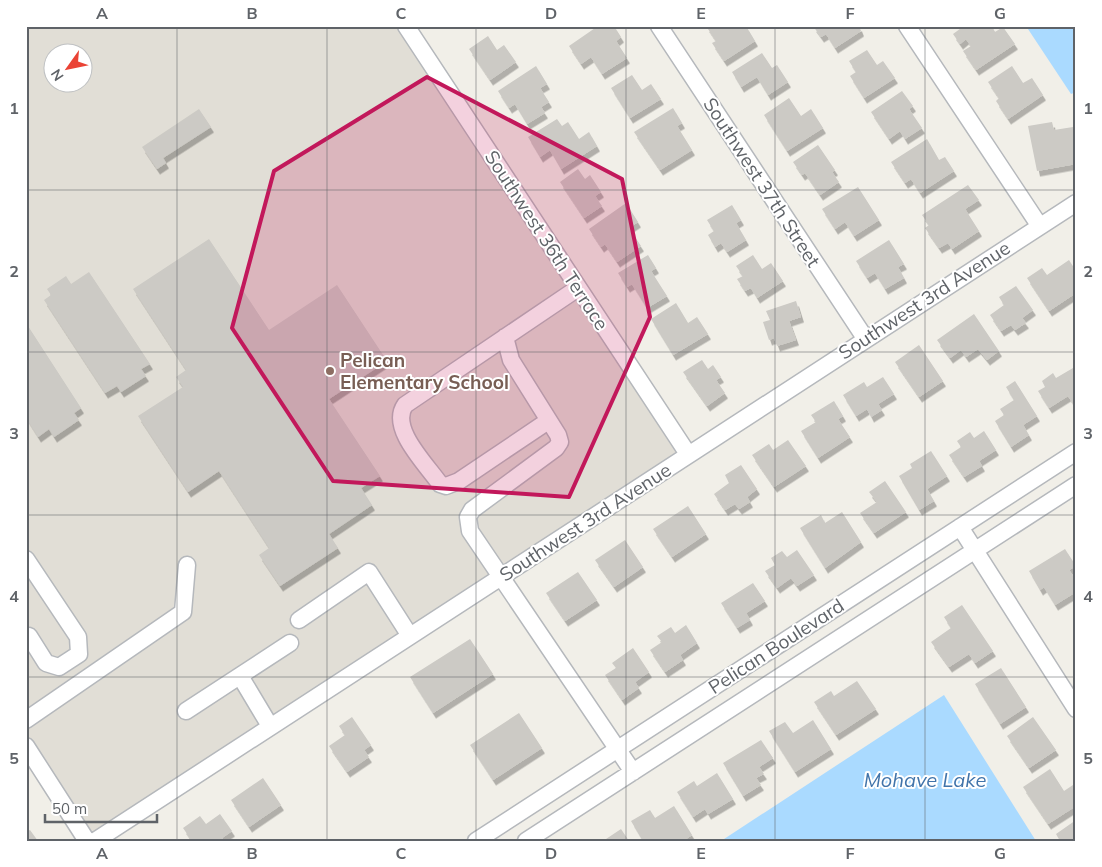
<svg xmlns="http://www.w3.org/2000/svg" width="1102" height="867" viewBox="0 0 1102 867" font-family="Mulish,sans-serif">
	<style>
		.education { fill: #e1ded6; fill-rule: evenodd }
		.water { fill: #aadaff }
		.building { fill: #cccac5; filter: url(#shadow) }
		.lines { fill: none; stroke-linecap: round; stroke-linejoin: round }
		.minor-casing { stroke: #b5b8bc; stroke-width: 19 }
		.minor { stroke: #fff; stroke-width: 16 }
		.marked { fill: #c2185b; fill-opacity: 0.2; stroke: #c2185b; stroke-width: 4; stroke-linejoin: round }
		.grid { fill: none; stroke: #5f6368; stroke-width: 1; stroke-opacity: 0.55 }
		.education-dot { fill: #8d6e63; stroke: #fff; stroke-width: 2 }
		.labels { text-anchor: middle; stroke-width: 4; stroke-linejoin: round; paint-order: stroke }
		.street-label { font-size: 19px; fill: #5f6368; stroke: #fff }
		.education-label { font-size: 19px; font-weight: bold; fill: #785e54; stroke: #fff; text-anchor: start }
		.water-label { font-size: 20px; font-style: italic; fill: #4174aa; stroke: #fff }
		.neatline { fill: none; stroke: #5f6368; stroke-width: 2 }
		.grid-label { font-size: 16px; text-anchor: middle; font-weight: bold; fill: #5f6368 }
	</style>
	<defs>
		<filter id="shadow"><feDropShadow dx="3" dy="5.5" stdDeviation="0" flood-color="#0004"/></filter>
	</defs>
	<rect width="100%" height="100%" fill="#f1efe8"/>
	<!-- education -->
	<path class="education" d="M26,26h380l282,428 -593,387 -69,-93zM52,52h30v30h-30z"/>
	<!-- water -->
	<path class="water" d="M1026,26h50v66l-5,2z
		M944,695l92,146h-315z"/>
	<!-- building -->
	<path class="building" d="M598,26h16l7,11 -5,4 11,17 -25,16 -11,-17 -10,7 -12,-18z
		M706,26h40l9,15 -31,20 -12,-18 4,-2z
		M813,26h46l2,5 -26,17 -9,-14 -5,3z
		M964,26h28l3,6 8,-5 12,17 -39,26 -13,-19 8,-5 -5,-7 -6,5 -7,-10z
		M488,36l9,14 7,-5 12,17 -26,18 -21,-31z
		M867,50l10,15 6,-4 12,17 -31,20 -14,-22 6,-4 -7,-11z
		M762,53l10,15 5,-3 11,17 -20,13 -11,-18 -16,10 -9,-15z
		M536,66l11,18 -7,4 9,14 -8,5 4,6 -18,11 -12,-20 -6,4 -11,-17z
		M1012,66l11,17 9,-5 11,17 -35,24 -12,-18 3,-3 -11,-16z
		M632,75l10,15 9,-6 10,15 -31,19 -19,-30z
		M902,91l11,15 -4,3 13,19 -17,11 -5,-8 -11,8 -18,-27z
		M789,98l12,18 10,-7 12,19 -36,23 -23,-36z
		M673,108l9,15 -5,3 15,24 -32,20 -26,-38z
		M199,109l12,18 -48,31 3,5 -9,6 -15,-22z
		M557,119l5,7 6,-4 11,17 10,-7 8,14 -36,23 -11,-19 -10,7 -12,-20z
		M1052,122l2,8 19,-3 3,16v21l-39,7 -9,-45z
		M927,139l12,21 6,-3 9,14 -34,22 -9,-14 -6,4 -14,-21z
		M818,145l17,25 -3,2 7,10 -19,13 -15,-22 -3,2 -9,-13z
		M578,169l7,10 5,-4 11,17 -6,4 7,10 -18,12 -24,-36z
		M968,185l11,15 -14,9 14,22 -27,18 -4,-6 -9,5 -14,-20 4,-3 -7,-10z
		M858,187l21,33 -25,16 -9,-14 -10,7 -13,-20z
		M626,203l12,19 -9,6 12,18 -24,16 -12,-18 -4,3 -12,-18z
		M732,205l9,15 -5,3 10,17 -19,12 -6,-9 -6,4 -7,-12 6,-4 -7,-11z
		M209,239l60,91 68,-45 50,76 -58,38 51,77 -19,12 11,17 -43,29 9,14 -58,38 -21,-31 10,-7 -50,-77 -31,21 -50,-76 45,-29 -7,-10 10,-7 -53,-81z
		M889,240l15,24 -6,3 6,11 -19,11 -10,-16 -8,5 -11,-17z
		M648,255l8,13 -5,3 16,25 -20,12 -15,-24 -5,3 -9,-14z
		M753,255l9,14 9,-6 12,18 -26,17 -6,-10 -6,3 -8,-12 6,-3 -7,-10z
		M1069,260l7,11v22l-27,18 -22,-33 15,-10 5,7z
		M89,272l61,92 -9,5 5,7 -25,16 -4,-6 -12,7 -61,-93 7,-5 -4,-6 19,-13 5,8z
		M1016,286l17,24 -11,8 4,5 -11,7 -4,-5 -10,6 -11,-16 14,-10 -5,-8z
		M796,301l5,16 -12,4 7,19 -19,6 -3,-8 -5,2 -6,-18 7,-2 -4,-9z
		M676,303l12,20 9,-6 11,17 -35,21 -22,-36z
		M974,314l25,37 -12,9 -9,-11 -12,8 -5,-7 -11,8 -13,-18z
		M26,323l55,85 -7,5 5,7 -25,17 -5,-8 -11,8 -12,-19z
		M919,345l24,36 -24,16 -24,-35z
		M702,360l6,9 5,-4 8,12 -5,3 9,13 -18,13 -24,-34z
		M1073,368l3,4v32l-2,1 -6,-9 -19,12 -11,-17 7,-4 -3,-6 11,-8 3,5z
		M883,377l11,17 -16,10 4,6 -11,7 -4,-8 -11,7 -13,-21 21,-13 3,5z
		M1015,381l22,35 -14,9 6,10 -18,12 -16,-26 9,-6 -4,-6 14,-9 -8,-13z
		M834,401l9,15 -5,3 12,18 -32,21 -17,-27 15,-9 -5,-7z
		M984,431l12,19 -17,11 3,5 -18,11 -15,-22 12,-8 -4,-6 13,-9 4,6z
		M788,440l18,26 -32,21 -22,-32 17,-11 4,6z
		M931,451l16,25 -20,13 7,12 -15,9 -20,-34 13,-8 -2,-4z
		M741,465l16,24 -10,8 3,5 -11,7 -4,-5 -10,6 -11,-16 15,-11 -4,-8z
		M885,481l21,31 -32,21 -14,-20 17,-11 -8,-10z
		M688,506l18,28 -34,23 -19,-28z
		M842,512l19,30 -36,26 -25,-40 21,-13 4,8z
		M625,540l18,27 -29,20 -19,-27z
		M1065,549l11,17 -7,4 7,10v12l-21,13 -11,-18 -4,3 -11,-19z
		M797,550l17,25 -17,11 -6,-8 -14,10 -12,-17 10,-6 -4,-7 11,-7 5,6z
		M578,572l19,28 -32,21 -19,-28z
		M753,583l12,18 -19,12 4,7 -13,8 -16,-25z
		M962,605l31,46 -18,12 -6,-9 -20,13 -18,-25 20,-14 -7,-11z
		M686,625l11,18 -17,12 3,5 -18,12 -15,-22 12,-8 -5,-6 14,-9 4,6z
		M470,639l23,35 -60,39 -23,-36z
		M633,648l16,24 -14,10 4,6 -17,12 -17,-25 11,-7 -4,-5z
		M1001,668l25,39 -26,17 -25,-40z
		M857,681l19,28 -40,26 -22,-33 17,-11 3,5z
		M519,713l23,35 -49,32 -23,-35z
		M352,717l19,28 -7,5 5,7 -22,15 -18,-26 16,-11 -6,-9z
		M1033,717l23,33 -27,18 -22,-32z
		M813,720l18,29 -36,23 -26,-41 16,-9 8,11z
		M761,740l12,18 -14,9 5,7 -8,4 5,7 -18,11 -20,-33z
		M1050,769l14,22 12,-8v23l-28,18 -25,-37z
		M717,773l16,26 -25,15 -3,-5 -12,8 -16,-25 17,-11 3,5z
		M263,778l18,27 -32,22 -18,-27z
		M674,806l18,29 -9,6h-40l-12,-20 19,-11 5,8z
		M220,814l12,17 -10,7 2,3h-32l-9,-13 17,-12 6,8z
		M1076,820v21h-16l-4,-7z
		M621,829l8,12h-21l-2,-2z
		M30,830l8,11h-12v-9z"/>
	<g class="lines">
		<defs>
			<path id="minor" d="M406,26l282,428
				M659,26l206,312
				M907,26l132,199
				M505,337l6,23 47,75 2,7 -4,6 -84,62 -4,7 2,14 163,241
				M548,421l-89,60 -13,5 -6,-2c-14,-20 -51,-56 -35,-79l173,-117
				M960,527l116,182
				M26,559l52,78 1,17 -20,13 -13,-4 -17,-27
				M299,620l70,-48 41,64
				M240,676l30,50
				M186,711l104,-68
				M26,720l157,-108 4,-47
				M26,746l61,95
				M95,841l981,-638
				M476,841l600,-389
				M526,841l550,-356"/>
		</defs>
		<!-- minor casing -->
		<use href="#minor" class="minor-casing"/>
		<!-- minor -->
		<use href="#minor" class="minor"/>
	</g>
	<!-- marked area -->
	<path class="marked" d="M427,77l195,102 28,138 -81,180 -236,-16 -101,-153 42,-157z"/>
	<!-- grid -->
	<path class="grid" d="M177,26v815M327,26v815M476,26v815M626,26v815M775,26v815M925,26v815M26,190h1050M26,352h1050M26,515h1050M26,677h1050"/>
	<!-- markers -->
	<circle class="education-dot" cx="330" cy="371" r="5"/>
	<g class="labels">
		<!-- street labels -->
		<g class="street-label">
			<text transform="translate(762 182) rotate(57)" y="7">Southwest 37th Street</text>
			<text transform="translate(547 240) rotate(57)" y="7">Southwest 36th Terrace</text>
			<text transform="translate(924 300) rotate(-33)" y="7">Southwest 3rd Avenue</text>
			<text transform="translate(585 522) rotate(-33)" y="7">Southwest 3rd Avenue</text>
			<text transform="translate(776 646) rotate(-33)" y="7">Pelican Boulevard</text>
		</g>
		<!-- education labels -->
		<g class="education-label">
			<text x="340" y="367">Pelican<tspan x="340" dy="22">Elementary School</tspan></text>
		</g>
		<!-- water labels -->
		<g class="water-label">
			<text x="925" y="787">Mohave Lake</text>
		</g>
	</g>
	<!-- border -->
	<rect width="1102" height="867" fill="none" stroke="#ffffff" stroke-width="55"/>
	<!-- north arrow -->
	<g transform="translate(68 68) rotate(237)"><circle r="24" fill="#ffffff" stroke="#bfc1c3"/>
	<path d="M0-4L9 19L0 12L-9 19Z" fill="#ea4335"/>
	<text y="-8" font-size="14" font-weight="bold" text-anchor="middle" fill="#5f6368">N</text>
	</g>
	<!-- scale -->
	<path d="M45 814v8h112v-8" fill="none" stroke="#5f6368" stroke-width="2.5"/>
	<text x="52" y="814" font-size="15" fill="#5f6368" stroke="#ffffff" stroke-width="4" paint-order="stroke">50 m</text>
	<rect x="28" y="28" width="1046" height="812" class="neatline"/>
	<g class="grid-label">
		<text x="102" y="19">A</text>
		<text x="252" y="19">B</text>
		<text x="401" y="19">C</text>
		<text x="551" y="19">D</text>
		<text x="701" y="19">E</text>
		<text x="850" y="19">F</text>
		<text x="1000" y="19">G</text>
		<text x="14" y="114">1</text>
		<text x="1088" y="114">1</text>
		<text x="14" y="277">2</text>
		<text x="1088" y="277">2</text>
		<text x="14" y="439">3</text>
		<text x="1088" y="439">3</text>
		<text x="14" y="602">4</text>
		<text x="1088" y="602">4</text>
		<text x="14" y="764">5</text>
		<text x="1088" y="764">5</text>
		<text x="102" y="859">A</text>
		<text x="252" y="859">B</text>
		<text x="401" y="859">C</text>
		<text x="551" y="859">D</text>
		<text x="701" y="859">E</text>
		<text x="850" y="859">F</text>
		<text x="1000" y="859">G</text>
	</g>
</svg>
